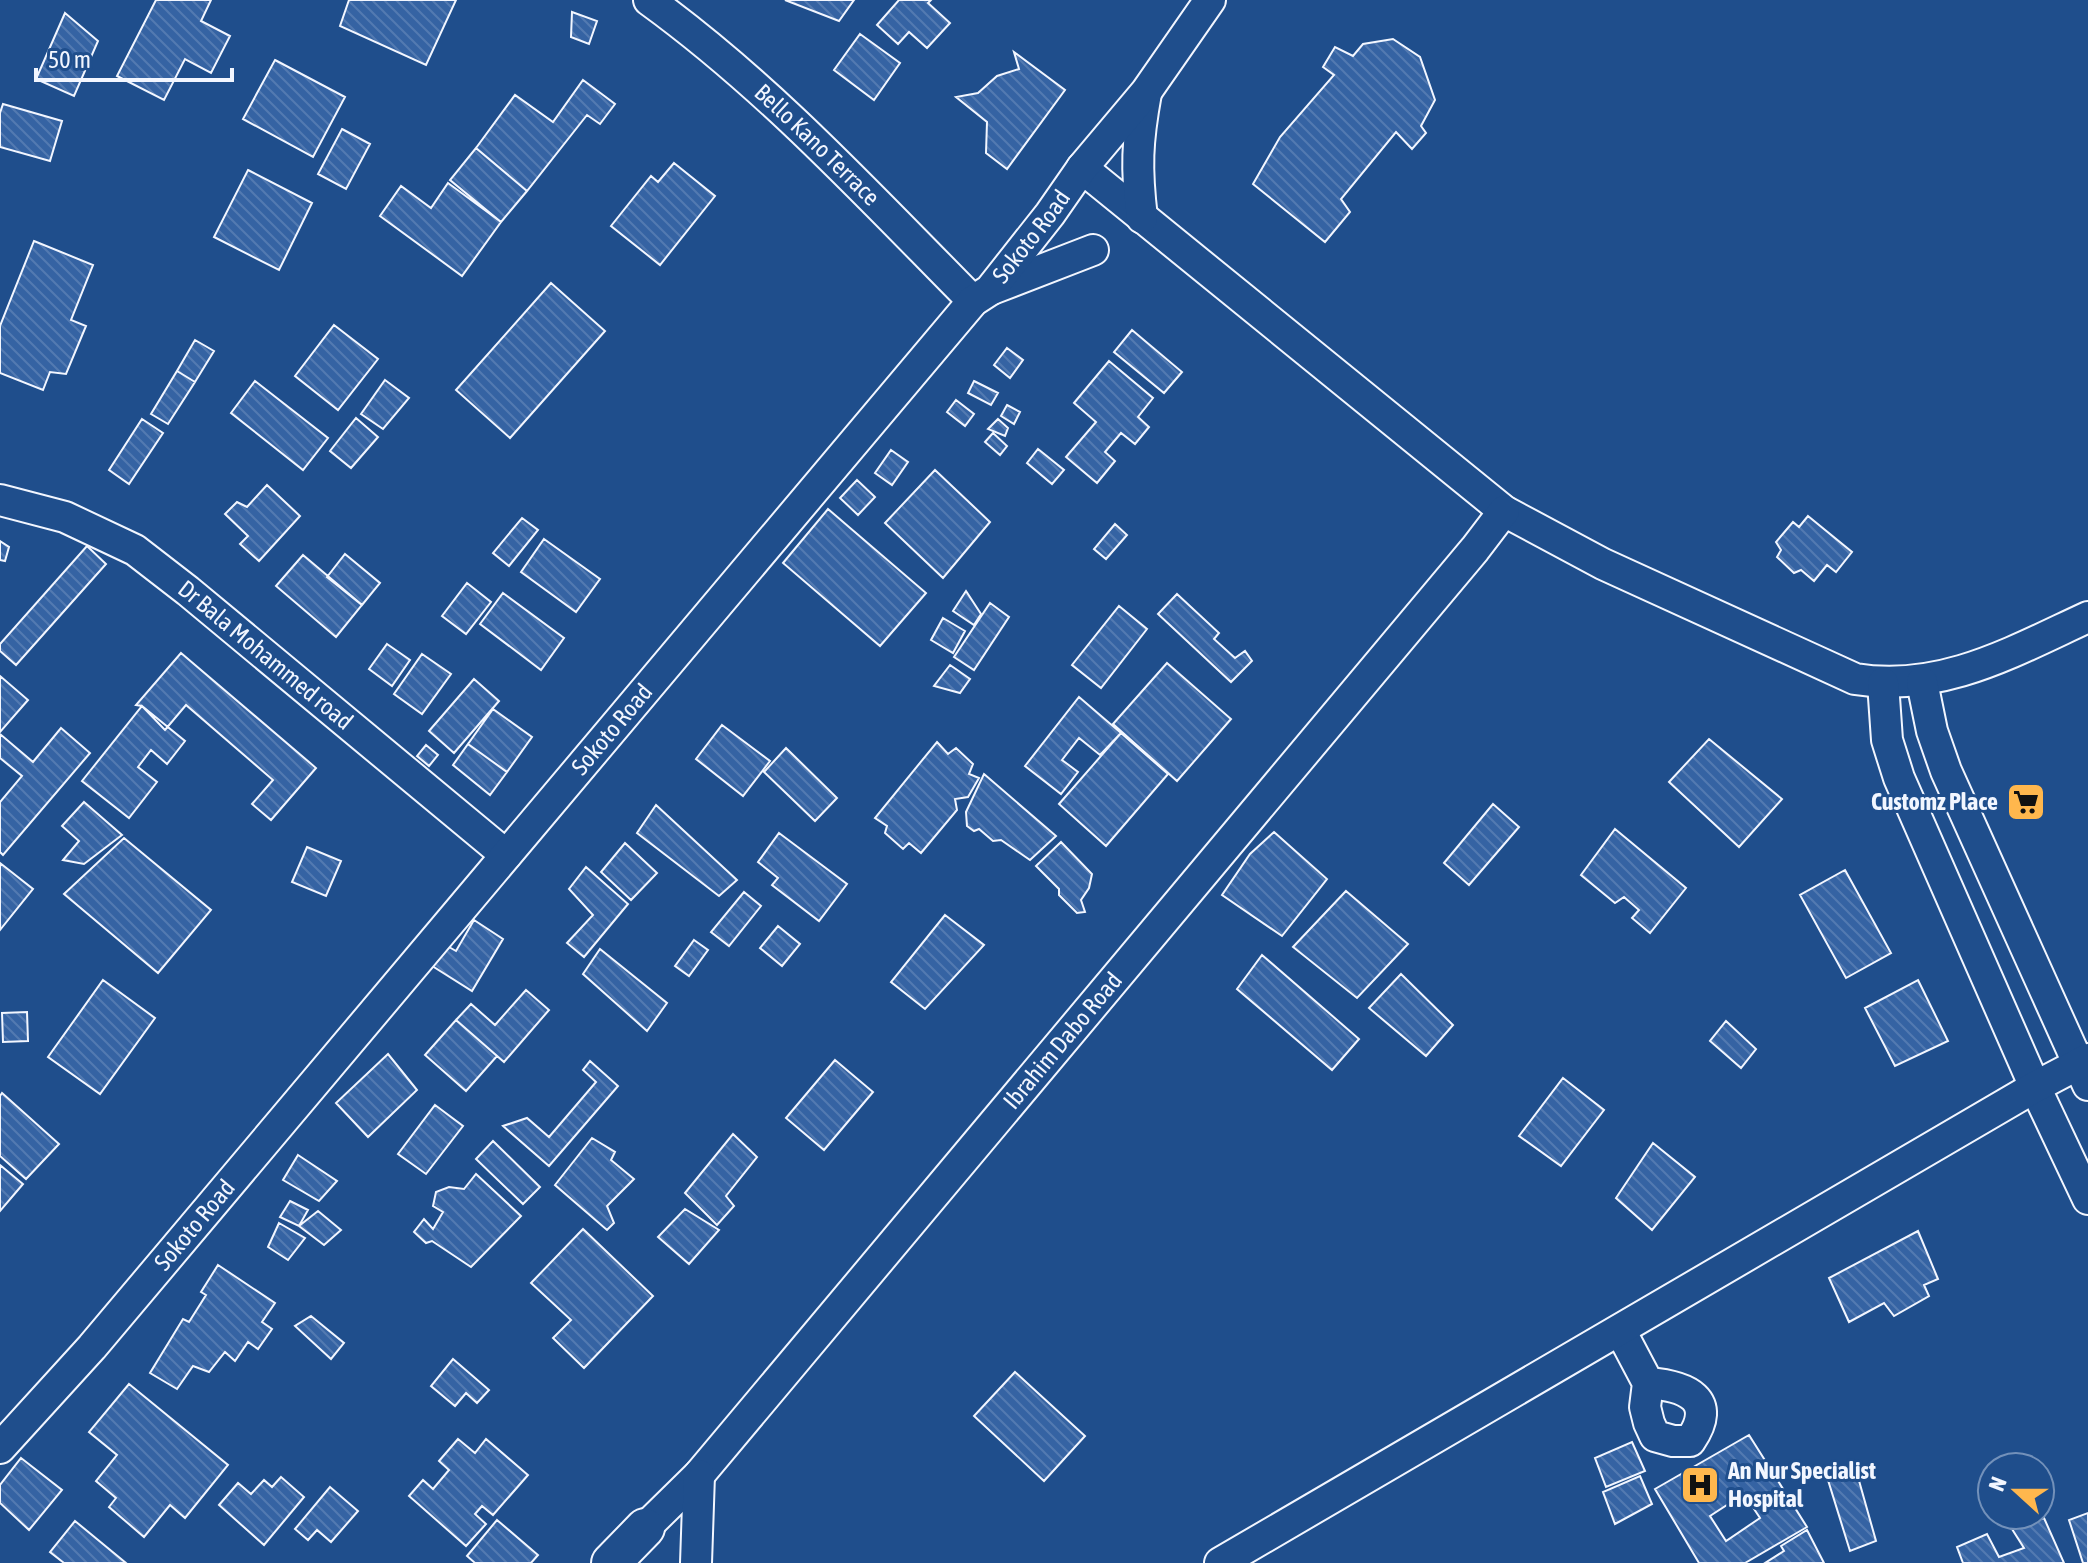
<svg xmlns="http://www.w3.org/2000/svg" width="2088" height="1563" viewBox="0 0 2088 1563" font-family="'Asap Condensed',sans-serif">
	<style>
		.building { fill: url(#building-back-hatch); stroke: #f2f6ff; stroke-width: 2; fill-rule: evenodd }
		.lines { fill: none; stroke-linecap: round; stroke-linejoin: round }
		.minor-casing { stroke: #f2f6ff; stroke-width: 34 }
		.major-casing { stroke: #f2f6ff; stroke-width: 42 }
		.minor { stroke: #1f4e8c; stroke-width: 30 }
		.major { stroke: #1f4e8c; stroke-width: 38 }
		.labels { text-anchor: middle; stroke-width: 6; stroke-linejoin: round; paint-order: stroke }
		.street-label { font-size: 24px; fill: #f2f6ff; stroke: #1f4e8c }
		.poi-label { font-size: 24px; font-weight: bold; fill: #f2f6ff; stroke: #1f4e8c; text-anchor: end }
	</style>
	<defs>
		<pattern id="building-back-hatch" width="6" height="6" patternUnits="userSpaceOnUse" patternTransform="scale(2)"><rect width="6" height="6" fill="#3563a3"/><path d="M-1 5l2 2M0 0l6 6M5-1l2 2" fill="none" stroke="#537ab1"/></pattern>
	</defs>
	<rect width="100%" height="100%" fill="#1f4e8c"/>
	<!-- building -->
	<path class="building" d="M156,0h55l-10,21 29,15 -19,37 -26,-14 -21,41 -47,-24z
		M349,0h107l-30,65 -86,-39z
		M785,0h69l-15,21z
		M899,0h32l-3,3 22,20 -23,25 -18,-16 -11,12 -21,-19z
		M572,12l25,9 -8,23 -18,-7z
		M65,13l33,28 -24,55 -38,-17z
		M860,34l40,29 -26,37 -40,-30z
		M1393,39l27,18 15,43 -14,26 5,7 -14,16 -16,-17 -55,67 9,13 -25,30 -72,-58 27,-47 54,-62 -11,-8 12,-20 18,9 10,-12z
		M1014,52l51,38 -58,79 -21,-16 1,-31 -31,-25 22,-4 19,-17 22,-7z
		M275,60l70,37 -32,60 -70,-38z
		M583,80l32,24 -15,20 -13,-9 -60,76 -51,-43 39,-53 38,27z
		M3,104l59,17 -12,40 -50,-14v-34z
		M342,129l28,15 -24,45 -28,-15z
		M476,148l51,43 -26,31 -51,-42z
		M674,163l41,33 -55,69 -49,-39 40,-50 7,6z
		M248,170l64,33 -33,67 -65,-33z
		M448,183l53,39 -39,54 -82,-60 21,-30 30,22z
		M34,241l59,24 -22,55 15,6 -20,48 -16,-2 -7,18 -43,-17v-47z
		M551,283l54,48 -95,107 -54,-48z
		M334,325l44,34 -40,51 -43,-34z
		M1132,330l50,42 -18,21 -50,-41z
		M195,340l19,11 -19,31 -18,-11z
		M1007,348l16,12 -13,18 -16,-13z
		M1109,361l44,37 -15,19 11,10 -14,17 -14,-11 -16,19 10,9 -18,22 -31,-26 30,-35 -22,-19z
		M177,371l18,11 -27,42 -17,-10z
		M385,380l24,18 -26,31 -22,-15z
		M255,381l73,57 -25,32 -72,-57z
		M974,381l24,12 -7,12 -23,-12z
		M956,400l18,14 -9,12 -18,-14z
		M1007,405l13,7 -6,12 -13,-8z
		M356,418l22,19 -27,31 -21,-17z
		M142,419l21,14 -34,51 -20,-14z
		M998,419l10,9 -3,8 -17,-7z
		M993,433l14,13 -7,9 -15,-13z
		M1038,449l26,21 -12,14 -25,-21z
		M891,450l17,12 -16,23 -17,-12z
		M935,470l55,52 -47,56 -58,-55z
		M857,480l18,17 -17,18 -18,-17z
		M267,485l33,31 -41,45 -19,-17 8,-8 -23,-22 12,-12 10,5z
		M828,509l98,84 -46,53 -97,-83z
		M1808,516l44,36 -16,20 -9,-7 -13,16 -13,-11 -7,3 -17,-16 4,-7 -5,-8 17,-20 6,5z
		M522,518l16,12 -29,36 -16,-13z
		M1115,524l12,11 -21,24 -12,-10z
		M544,539l56,40 -24,33 -55,-40z
		M0,541l9,6 -4,14 -5,-1z
		M87,546l19,18 -90,101 -16,-14v-7z
		M345,554l35,29 -18,22 -35,-28z
		M303,555l59,50 -26,32 -60,-51z
		M467,583l24,19 -25,32 -24,-18z
		M966,591l15,23 -7,11 -21,-14z
		M503,593l61,45 -23,32 -61,-46z
		M1177,594l42,39 -5,6 21,19 10,-7 7,10 -21,21 -73,-68z
		M990,603l19,14 -35,53 -20,-13z
		M1119,606l28,23 -46,59 -29,-23z
		M943,618l22,13 -12,22 -22,-13z
		M387,644l23,16 -18,26 -23,-17z
		M181,653l135,115 -45,52 -19,-16 21,-24 -87,-75 -21,25 -23,-24 -6,-1z
		M422,654l29,20 -29,40 -28,-20z
		M1167,663l64,56 -54,62 -64,-57z
		M950,665l20,14 -10,14 -26,-7z
		M0,676l28,24 -28,32z
		M474,679l25,22 -45,52 -25,-22z
		M1079,697l42,36 -21,22 -21,-17 -17,22 16,12 -17,22 -36,-28z
		M142,706l43,35 -18,23 -16,-14 -13,17 19,15 -28,36 -47,-37z
		M493,709l39,28 -25,35 -39,-28z
		M722,725l48,36 -27,35 -47,-37z
		M61,728l29,25 -87,102 -3,-3v-50l22,-26 -22,-18v-24l33,28z
		M1121,733l47,41 -62,72 -47,-42z
		M1709,739l73,60 -43,48 -70,-65z
		M937,742l11,12 8,-6 17,16 -4,10 10,4 -11,19 -13,2 2,11 -36,43 -12,-10 -6,6 -18,-16 2,-7 -12,-8z
		M468,744l39,28 -17,23 -37,-30z
		M426,745l12,10 -9,11 -12,-10z
		M786,748l51,50 -22,23 -51,-49z
		M984,774l72,62 -26,24 -29,-20 -8,1 -14,-12 -5,2 -7,-5 -1,-14z
		M84,802l38,33 -38,29 -21,-4 16,-19 -17,-15z
		M1493,804l26,23 -50,58 -25,-22z
		M656,805l81,75 -18,16 -82,-63z
		M1615,829l71,59 -36,45 -18,-15 7,-8 -15,-13 -9,6 -34,-28z
		M1274,832l53,47 -45,57 -60,-41 28,-41z
		M779,833l68,51 -28,37 -47,-36 6,-7 -20,-16z
		M124,838l87,72 -53,63 -94,-79z
		M1061,842l31,32 -3,14 -8,12 4,12 -8,1 -18,-18v-6l-23,-23z
		M625,843l32,30 -26,27 -30,-28z
		M307,847l34,14 -15,35 -34,-14z
		M0,863l33,26 -33,41z
		M586,867l42,37 -44,53 -17,-14 26,-28 -24,-26z
		M1845,870l46,83 -45,25 -46,-83z
		M1346,891l62,53 -51,54 -64,-51z
		M744,892l17,14 -32,40 -18,-14z
		M945,915l39,30 -59,64 -34,-27z
		M474,920l29,19 -31,52 -43,-27 13,-21 14,8z
		M778,926l22,18 -18,22 -22,-18z
		M694,940l14,10 -19,26 -14,-10z
		M600,949l67,54 -20,28 -64,-57z
		M1262,955l97,84 -27,31 -95,-81z
		M1401,974l52,51 -27,31 -57,-48z
		M103,980l52,38 -55,76 -52,-37z
		M1918,980l30,61 -53,25 -30,-58z
		M526,990l23,20 -45,52 -48,-42 15,-16 24,21z
		M27,1012l1,29 -25,1 -1,-29z
		M456,1020l41,36 -31,35 -41,-36z
		M1726,1021l30,28 -15,19 -31,-27z
		M388,1054l29,36 -49,47 -32,-34z
		M835,1060l38,32 -49,58 -38,-32z
		M590,1061l28,25 -69,80 -46,-40 24,-8 22,19 47,-55 -13,-12z
		M1563,1078l41,32 -43,56 -42,-30z
		M2,1093l57,51 -33,35 -26,-23v-60z
		M435,1105l28,21 -37,48 -28,-20z
		M733,1134l24,23 -31,39 8,10 -17,19 -32,-32z
		M592,1138l23,14 -4,8 23,19 -27,27 7,17 -7,7 -52,-45z
		M493,1141l47,46 -17,17 -47,-45z
		M1653,1143l42,34 -43,53 -36,-32z
		M298,1155l39,26 -18,20 -36,-21z
		M0,1165l23,19 -23,27z
		M476,1174l45,42 -50,51 -39,-26 -6,2 -12,-11 10,-13 9,10 10,-17 -10,-6 3,-14 13,-5 15,2z
		M290,1201l18,9 -9,16 -19,-9z
		M685,1209l34,21 -30,34 -31,-27z
		M318,1211l23,19 -17,15 -25,-19z
		M279,1223l26,15 -17,22 -20,-13z
		M583,1229l70,67 -69,72 -31,-30 18,-18 -40,-37z
		M1918,1231l20,48 -14,6 5,11 -35,20 -10,-13 -35,19 -20,-44z
		M218,1265l57,38 -13,19 10,7 -14,20 -10,-7 -13,19 -10,-9 -16,20 -16,-6 -16,23 -27,-16 33,-54 6,3 17,-27 -5,-3z
		M311,1316l33,27 -13,16 -36,-33z
		M453,1359l36,31 -12,13 -11,-10 -11,13 -24,-20z
		M1015,1372l70,64 -41,45 -70,-65z
		M129,1384l99,81 -43,53 -15,-13 -26,32 -35,-30 7,-9 -20,-17 21,-26 -28,-23z
		M1749,1435l58,92 -62,36h-46l-44,-74zM1744,1494l16,24 -34,23 -16,-25z
		M458,1439l17,14 11,-14 42,36 -35,40 -11,-9 -7,8 11,10 -20,22 -57,-50 14,-16 10,9 16,-19 -10,-9z
		M1632,1442l13,29 -39,16 -11,-29z
		M21,1458l41,32 -33,40 -29,-27v-18z
		M1856,1470l20,71 -26,10 -22,-71z
		M1640,1476l12,28 -37,20 -12,-32z
		M281,1477l23,20 -40,48 -45,-40 19,-22 13,11 13,-14 8,7z
		M330,1487l28,24 -27,31 -14,-12 -9,10 -13,-11z
		M2088,1513v50h-5l-14,-43z
		M2044,1518l20,45h-101l-6,-16 30,-13 12,23 25,-9 -12,-19z
		M497,1520l41,35 -7,8h-56l-8,-7z
		M75,1521l51,42h-62l-14,-11z
		M1807,1530l17,33h-59l19,-12 -3,-5z"/>
	<g class="lines">
		<defs>
			<g id="minor">
				<path id="s1" d="M649,0c120,87 220,196 324,301"/>
				<path d="M1082,168l422,343 99,53 252,115c86,14 157,-27 233,-62"/>
				<path d="M1142,218c-6,-50 -5,-76 4,-125"/>
				<path d="M992,289l101,-39"/>
				<path id="s2" d="M0,500l65,17 70,33 53,41 318,264"/>
				<path d="M1922,682l10,49 14,40 142,314"/>
				<path d="M1883,683l4,57 12,38 136,309 53,112"/>
				<path d="M1620,1330l28,53 -3,24 4,16 6,13 18,5h17c29,-42 -4,-55 -42,-58"/>
				<path id="s3" d="M0,1448l92,-101 881,-1046 17,-11 60,-76 32,-46 64,-76 64,-92"/>
				<path id="s4" d="M645,1528l54,-53 776,-926 29,-38"/>
				<path d="M696,1563l3,-88"/>
				<path d="M1220,1563l815,-476 53,-28"/>
			</g>
			<path id="major" d="M611,1563l34,-35"/>
		</defs>
		<!-- minor casing -->
		<use href="#minor" class="minor-casing"/>
		<!-- major casing -->
		<use href="#major" class="major-casing"/>
		<!-- minor -->
		<use href="#minor" class="minor"/>
		<!-- major -->
		<use href="#major" class="major"/>
	</g>
	<!-- icons -->
	<defs>
		<symbol id="supermarket-square" viewBox="-11 -11 22 22"><rect x="-9" y="-9" width="18" height="18" rx="4" fill="#ffb74d" stroke="#1f4e8c"/><path d="M-6-5.5h2.5l.6 2H6L4.5 2H-2.5L-4.4-4H-6ZM-1.5 3.2a1.3 1.3 0 1 0 .1 0ZM3 3.2a1.3 1.3 0 1 0 .1 0Z" fill="#111"/></symbol>
		<symbol id="hospital-square" viewBox="-11 -11 22 22"><rect x="-9" y="-9" width="18" height="18" rx="4" fill="#ffb74d" stroke="#1f4e8c"/><path d="M-5-5h3v3.5h4V-5h3V5h-3V1.5h-4V5h-3Z" fill="#111"/></symbol>
	</defs>
	<g fill-rule="evenodd">
		<use href="#supermarket-square" x="2004" y="780" width="44" height="44"/>
		<use href="#hospital-square" x="1678" y="1463" width="44" height="44"/>
	</g>
	<g class="labels">
		<!-- street labels -->
		<g class="street-label">
			<text dy="8" stroke="none"><textPath href="#s1" startOffset="222">Bello Kano Terrace</textPath></text>
			<text dy="8" stroke="none"><textPath href="#s3" startOffset="1592">Sokoto Road</textPath></text>
			<text dy="8" stroke="none"><textPath href="#s2" startOffset="312">Dr Bala Mohammed road</textPath></text>
			<text dy="8" stroke="none"><textPath href="#s3" startOffset="944">Sokoto Road</textPath></text>
			<text dy="8" stroke="none"><textPath href="#s4" startOffset="642">Ibrahim Dabo Road</textPath></text>
			<text dy="8" stroke="none"><textPath href="#s3" startOffset="296">Sokoto Road</textPath></text>
		</g>
		<!-- poi labels -->
		<g class="poi-label">
			<text x="1998" y="810">Customz Place</text>
			<text x="1728" y="1479" text-anchor="start">An Nur Specialist<tspan x="1728" dy="28">Hospital</tspan></text>
		</g>
	</g>
	<!-- north arrow -->
	<g transform="translate(2016 1491) rotate(291)"><circle r="38" fill="#1f4e8c" stroke="#7391ba" stroke-width="2"/>
	<path d="M0-6L14 30L0 20L-14 30Z" fill="#ffb74d"/>
	<text y="-12" font-size="22" font-weight="bold" text-anchor="middle" fill="#f2f6ff">N</text>
	</g>
	<!-- scale -->
	<path d="M36 68v12h196v-12" fill="none" stroke="#f2f6ff" stroke-width="4"/>
	<text x="48" y="68" font-size="24" fill="#f2f6ff" stroke="#1f4e8c" stroke-width="6" paint-order="stroke">50 m</text>
</svg>
